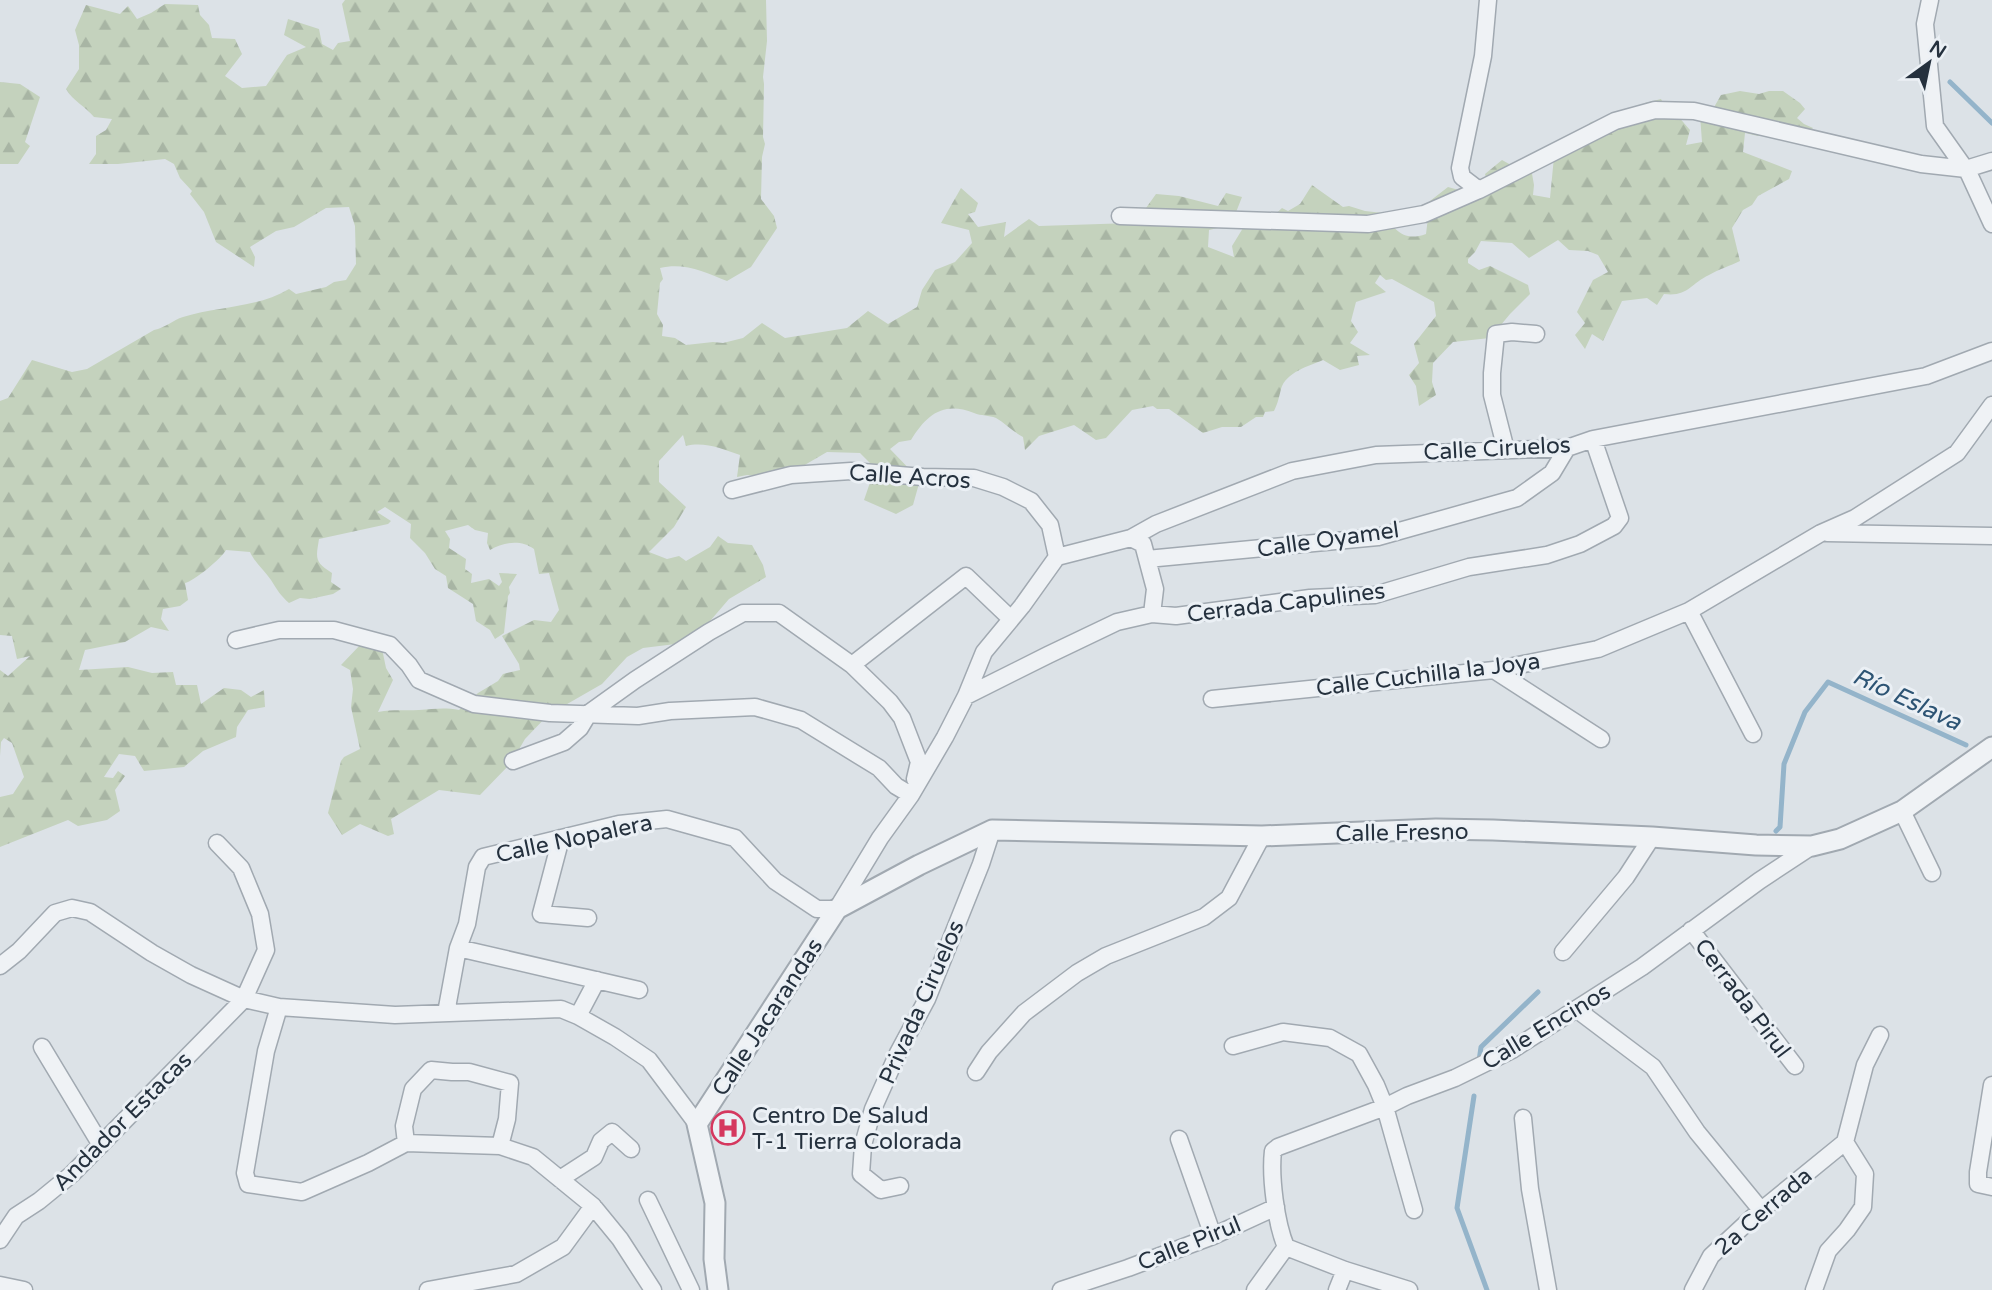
<svg xmlns="http://www.w3.org/2000/svg" width="1992" height="1290" viewBox="0 0 1992 1290" font-family="'Varela Round',sans-serif">
	<style>
		.forest { fill: url(#forest-firs) }
		.lines { fill: none; stroke-linecap: round; stroke-linejoin: round }
		.stream { stroke: #94b4ca; stroke-width: 5 }
		.minor-casing { stroke: #a1a9b1; stroke-width: 19 }
		.tertiary-casing { stroke: #a1a9b1; stroke-width: 23 }
		.minor { stroke: #eff2f5; stroke-width: 16 }
		.tertiary { stroke: #eff2f5; stroke-width: 19 }
		.labels { text-anchor: middle; stroke-width: 6; stroke-linejoin: round; paint-order: stroke }
		.street-label { font-size: 23px; fill: #25313e; stroke: #ebf0f5 }
		.poi-label { font-size: 23px; fill: #25313e; stroke: #ebf0f5; text-anchor: start }
		.water-label { font-size: 24px; font-style: italic; fill: #2d5474; stroke: #ebf0f5 }
	</style>
	<defs>
		<pattern id="forest-firs" width="22" height="20" patternUnits="userSpaceOnUse" patternTransform="scale(1.75)"><rect width="22" height="20" fill="#c4d2bd"/><path d="M5 1l3.5 6h-7zM16 11l3.5 6h-7z" fill="#a8b5a4"/></pattern>
	</defs>
	<rect width="100%" height="100%" fill="#dce2e7"/>
	<!-- forest -->
	<path class="forest" d="M345,0h421l1,41 -4,36 1,7 -1,53 2,7 -3,13 -1,42 13,17 3,12 -26,39 -24,14c-22,-9 -43,-19 -67,-13l3,11 -3,4 -3,31 6,11 -1,11 13,2 11,7 27,-3 10,1 20,-5 19,-15 23,15 62,-10 21,-17 20,13 29,-17 5,-17 13,-20 20,-8 17,-19 -3,-13 -28,-7 20,-35 17,15 -3,9 -7,2 10,13 28,-5 -2,15 25,-18 10,7 92,-3 15,-15 10,-14 23,2 39,10 8,-13 16,4 -11,28 -22,5 -1,17 26,10 -2,-11 11,-18 14,-10 12,2 13,-12 6,3 12,-7 12,-19 31,22 6,-1 16,5 18,2c12,17 20,29 43,21l4,-33 18,-14 25,7 14,-12 -2,-8 17,-14 9,5 20,3 3,17 -1,10 17,3 4,-41 37,-35 31,-5 23,-14 16,-4 6,11 10,5 13,15 -4,15 16,-3 -2,-27 13,-6 8,-14 19,-4 19,3 10,-3h14l17,12 5,6 -8,9 7,6 9,4 -6,7 -35,-8 -14,9 -13,-3 -2,19 49,19 -3,8 -31,17 -6,9 -9,5 -11,18 8,33c-10,5 -21,8 -31,14 -19,9 -21,22 -45,19l-7,11 -10,-7 -25,3 -19,40 -11,-7 -7,15 -10,-14 10,-12 -8,-11 16,-32 15,-8 -10,-17 -10,-4 -19,-1 -11,-10 -29,18 -17,-15 -31,-2 -6,11 -7,7v4l11,7 11,-4 38,19 2,9 -20,20 -20,24 -37,4 -20,21 -1,19 4,13 -17,11 -3,-20 -7,-11 10,-12 -5,-19 22,-28 -2,-14 -42,-23 -6,1 -6,-5 -5,8 11,9 -30,10 -5,19 7,11 -8,11 20,12 -13,1 2,9 -19,5 -17,-10c-14,6 -37,12 -42,29 -2,8 -3,14 -7,22l-9,1 -2,5h-7l-15,10h-19l-19,6 -34,-24h-12l-4,-3 -21,4 -26,28 -10,2 -22,-15 -35,11 -14,14 -2,-13c-10,-5 -18,-14 -27,-19 -7,-3 -15,-2 -22,-5 -30,-12 -47,1 -63,27l-12,2 -9,7 30,31 -7,25 -17,9 -32,-14 11,-32 -15,-15 -33,-1 -24,14 -28,12 -28,-3 -10,2 3,-22c-17,-6 -36,-14 -54,-9l-3,-11 -24,26v21l27,25 -12,20 -25,25 18,7 12,-3 7,5 24,-14 8,-11 10,7 24,2 11,20 3,12 -37,22 -37,43 -49,6 -16,9 -25,27 -54,31 -23,24 -14,24 -31,32 -41,-5 -48,29 3,15 -6,2 -28,-12 -18,11 -14,-22 13,-52 3,-4 16,-8 -9,-42 2,-18 -3,-19 -9,-5 21,-22 18,-4 6,29 7,12 -15,32c17,-3 25,-1 41,-2 15,-1 25,-3 40,0l19,-17 20,-12 5,-7 17,-4 -1,-6 -17,-28 32,-16 17,2 8,-12 -10,-37 -10,1 -5,-25c-13,-10 -31,-7 -44,1l-3,-7 1,-10 -13,-3 -7,-5 -23,6 5,8 -1,9 17,11 -1,10 7,5 -1,9 18,-4 10,7 3,-4 -3,-9 18,1 -8,13 1,6 -2,3 -4,37 -9,6 -5,-9 -14,-9 -3,-17 -25,-16 -2,-12 -11,-7 -10,-16 -15,-15 1,-14 -26,-17 -8,5 14,9 -3,3 -69,15c-3,19 -5,23 13,34l-1,9 10,7 -8,5 -23,5 -10,-1 -11,5c-8,-7 -12,-13 -18,-23 -7,-10 -16,-17 -21,-28l-24,-2c-5,9 -32,31 -41,33l3,17 -8,6 -17,3 -2,10 8,12 -18,-4 -26,15 -40,8 -6,20 49,-3 24,6 21,-1 3,13h21l4,19 23,-16 17,2 10,7 13,-7 1,17 -17,3 -11,17 -1,10 -33,14 -19,16 -40,4 -9,-15 -16,-2 -15,23 9,1 5,-7 7,5 -10,14 5,21 -13,9 -29,6 -10,-6 -68,27v-50l13,-3 11,-17 -12,-34 -8,-5 -3,4 -1,14v-86l8,6 22,-20 -13,3 -5,-23 -12,-1v-234l8,-3 24,-38 40,12 15,-3 67,-39c11,-2 19,-10 29,-13 36,-11 74,-9 106,-28l7,5 30,-7 8,-5 12,-2 10,-16 -1,-38 -6,-19 -23,1 -32,19 -18,4 -26,16 5,10 -1,10 -38,-25 -12,-30 -14,-18 2,-3 -12,-13 -6,-14 -9,-5 -47,5h-29l7,-10v-18l10,-6 6,-11 -18,-2c-9,-11 -21,-16 -28,-28l13,-20v-24l-4,-15 11,-25 34,9 8,-8 9,13 14,-6 14,-9 33,1 2,10 9,10 3,13 23,1 7,15 -17,22 17,12 24,-2 21,-31 19,-8 -22,-12 4,-16 31,10 3,15 11,6 5,-7 12,-2 -8,-37z
		M0,82l20,2 20,13 -15,45 5,4 -12,18h-18z"/>
	<g class="lines">
		<!-- stream -->
		<path class="stream" d="M1950,82l42,41
			M1776,831l4,-4 4,-63 21,-52 23,-30 138,63
			M1479,1061l2,-14 57,-55
			M1474,1096l-17,112 30,82"/>
		<defs>
			<path id="minor" d="M1488,0l-5,56 -23,112 2,9 17,13 136,-69 40,-11 39,1 227,53 45,5 26,-8
				M1930,0l-5,24 10,102 34,48 23,50
				M1120,216l248,8 56,-10 55,-24
				M1506,450l-14,-55v-22l4,-39 16,-2 24,2
				M732,490l59,-15 60,-4 72,6 51,1 29,9 28,14 19,24 7,32
				M1827,533l165,3
				M1131,538l12,6 12,45 -3,25
				M1057,557l74,-19 25,-14 136,-53 84,-16 191,-7 26,-9 333,-63 66,-25
				M1147,559l231,-22 139,-39 35,-25 15,-25
				M1689,611l64,123
				M236,640l43,-10h55l56,15 19,20 10,15 55,24 76,9 88,3 32,-5 85,-4 46,13 78,48 17,18 15,9
				M852,665l114,-89 45,43
				M1494,670l107,69
				M966,696l82,-41 69,-33 35,-8 24,2 134,-18 65,-3 94,-28 78,-12 33,-11 34,-18 6,-8 -27,-79
				M1212,699l282,-29 104,-21 91,-38 132,-78 34,-15 102,-65 35,-48
				M513,761l51,-19 16,-14 9,-15 46,-33 74,-48 34,-19h36l73,52 38,37 12,16 17,44 -4,17
				M1902,811l30,62
				M561,838l-20,76 47,4
				M1691,930l104,136
				M458,948l181,42
				M1563,952l63,-75 26,-40
				M0,966l19,-15 36,-38 17,-5 18,4 62,41 39,22 53,24 35,8 116,8 166,-6 17,7 37,21 34,23 48,64
				M279,1007l-13,44 -21,122 3,11 54,8 66,-29 38,-20 94,3 33,11 60,49 27,33 33,51
				M1576,1009l77,58 44,65 64,78
				M446,1013l12,-65 9,-24 10,-57 6,-10 136,-33 48,-5 68,19 40,43 42,28h20l43,-71 31,-43 34,-58 21,-41 18,-44 38,-46 35,-49
				M578,1016l19,-36
				M1233,1046l50,-14 47,6 29,16 17,31 9,22 29,103
				M42,1047l59,98
				M976,1072l13,-20 35,-39 53,-40 29,-17 98,-39 25,-19 33,-62
				M1992,1085l-14,87v12l14,3
				M1523,1118l7,71 18,101
				M1179,1139l34,97
				M406,1143l-2,-17 9,-37 18,-19 21,2h17l41,11 -3,36 -7,27
				M560,1179l34,-22 7,-16 11,-9 19,17
				M900,1186l-19,4 -20,-16 2,-29 10,-36 25,-56 29,-54 54,-135 11,-34
				M648,1200l43,90
				M0,1240l16,-24 23,-15 33,-27 172,-175 22,-49 -6,-36 -19,-46 -24,-25
				M0,1285l24,5
				M428,1290l88,-16 47,-27 30,-41
				M1061,1290l67,-22 85,-32 63,-29
				M1255,1290l31,-43
				M1337,1290l8,-20
				M1409,1290l-64,-20 -59,-23c-10,-24 -16,-70 -13,-96l5,-4 107,-40 22,-11 48,-18 57,-28 130,-83 117,-86 53,-35
				M1693,1290l18,-34 42,-39 92,-75
				M1814,1290l14,-39 19,-21 16,-23 2,-33 -20,-32 20,-77 15,-30"/>
			<path id="tertiary" d="M718,1290l-4,-31 1,-56 -18,-79 140,-215 82,-44 73,-35 270,6 174,-7 57,1 159,7 104,8 56,1 28,-7 62,-28 90,-64"/>
		</defs>
		<!-- minor casing -->
		<use href="#minor" class="minor-casing"/>
		<!-- tertiary casing -->
		<use href="#tertiary" class="tertiary-casing"/>
		<!-- minor -->
		<use href="#minor" class="minor"/>
		<!-- tertiary -->
		<use href="#tertiary" class="tertiary"/>
	</g>
	<!-- icons -->
	<defs>
		<symbol id="hospital-ring" viewBox="-11 -11 22 22"><circle r="9.5" fill="#ebf0f5" stroke="#d5385f" stroke-width="1.5"/><path d="M-5-5h3v3.5h4V-5h3V5h-3V1.5h-4V5h-3Z" fill="#d5385f"/></symbol>
	</defs>
	<g fill-rule="evenodd">
		<use href="#hospital-ring" x="709" y="1109" width="38" height="38"/>
	</g>
	<g class="labels">
		<!-- street labels -->
		<g class="street-label">
			<text transform="translate(1497 448) rotate(-3)" y="8">Calle Ciruelos</text>
			<text transform="translate(910 476) rotate(4)" y="8">Calle Acros</text>
			<text transform="translate(1328 539) rotate(-8)" y="8">Calle Oyamel</text>
			<text transform="translate(1286 602) rotate(-7)" y="8">Cerrada Capulines</text>
			<text transform="translate(1428 674) rotate(-7)" y="8">Calle Cuchilla la Joya</text>
			<text transform="translate(1402 832) rotate(-1)" y="8">Calle Fresno</text>
			<text transform="translate(574 838) rotate(-12)" y="8">Calle Nopalera</text>
			<text transform="translate(1743 998) rotate(53)" y="8">Cerrada Pirul</text>
			<text transform="translate(921 1002) rotate(-66)" y="8">Privada Ciruelos</text>
			<text transform="translate(767 1017) rotate(-57)" y="8">Calle Jacarandas</text>
			<text transform="translate(1546 1026) rotate(-31)" y="8">Calle Encinos</text>
			<text transform="translate(122 1121) rotate(-45)" y="8">Andador Estacas</text>
			<text transform="translate(1763 1211) rotate(-41)" y="8">2a Cerrada</text>
			<text transform="translate(1189 1243) rotate(-22)" y="8">Calle Pirul</text>
		</g>
		<!-- poi labels -->
		<g class="poi-label">
			<text x="752" y="1123">Centro De Salud<tspan x="752" dy="26">T-1 Tierra Colorada</tspan></text>
		</g>
		<!-- water labels -->
		<g class="water-label">
			<text transform="translate(1907 699) rotate(25)" y="8">Río Eslava</text>
		</g>
	</g>
	<!-- north arrow -->
	<g transform="translate(1929 63) rotate(33)" stroke="#ebf0f5" stroke-width="5" paint-order="stroke">
	<path d="M0-5L12 26L0 18L-12 26Z" fill="#25313e"/>
	<text y="-10" font-size="19" font-weight="bold" text-anchor="middle" fill="#25313e">N</text>
	</g>
</svg>
